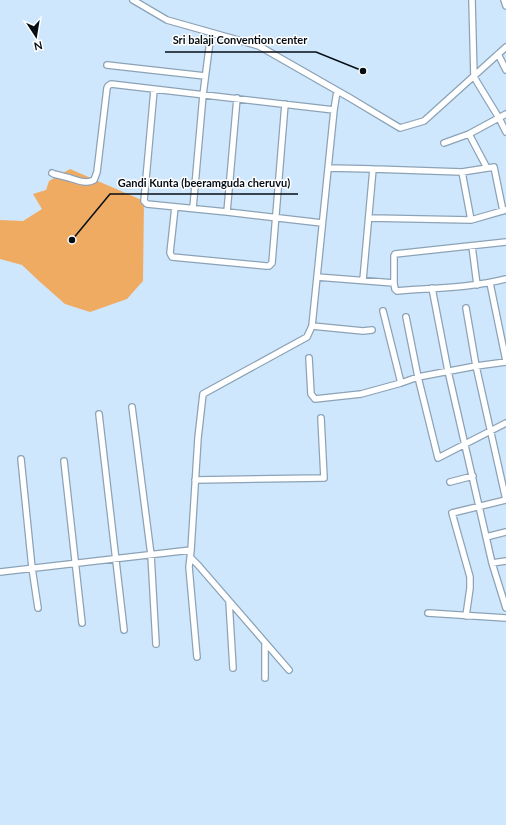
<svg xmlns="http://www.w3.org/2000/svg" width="506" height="825" viewBox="0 0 506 825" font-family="Lato,sans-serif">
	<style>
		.water { fill: #f0ab63 }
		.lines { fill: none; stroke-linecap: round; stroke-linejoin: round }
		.street-casing { stroke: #8ca2b6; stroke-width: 8 }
		.street { stroke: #fff; stroke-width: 5.5 }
		.leader { fill: none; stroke: #060e15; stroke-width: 1.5 }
		.callout-dot { fill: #060e15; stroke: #fff; stroke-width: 1.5 }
		.callout-label { font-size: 11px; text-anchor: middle; font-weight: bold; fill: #060e15; stroke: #fff; stroke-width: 3; stroke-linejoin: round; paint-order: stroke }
	</style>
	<rect width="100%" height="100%" fill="#cfe7fc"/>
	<!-- water -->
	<path class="water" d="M70,169l74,32 -1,80 -16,18 -37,13 -25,-8 -26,-23 -17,-16 -22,-6v-39l23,1 19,-12 -9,-15 13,-4 3,-9z"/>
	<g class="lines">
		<defs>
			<path id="street" d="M133,0l34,20 92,26 91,52 50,30 24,-7 82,-74
				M472,0l2,77 25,41 7,14
				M504,0l2,6
				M498,54l8,16
				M107,65l98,11
				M154,90l-10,111 3,3 80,8 95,11
				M469,134l18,34
				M444,143l25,-9 37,-20
				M328,168l45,1 89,3 32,-5 9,44
				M462,172l9,48
				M52,173l2,1c4,1 8,2 12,3 9,2 19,8 28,3l3,-8 10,-84 1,-2 3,-2 223,26
				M175,207l-5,46 2,4 94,9h3l3,-3 13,-159
				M193,208l10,-113 8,-62
				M227,212l10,-114
				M369,218l102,2 35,-10
				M472,246l5,39
				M317,277l77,6 1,6 2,2c36,-3 73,-3 109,-12
				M363,280l10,-111
				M394,283v-27l1,-2 111,-12
				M490,283l16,78
				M432,288l16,83 44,192 14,45
				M466,308l10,58 30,134
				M383,311l18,72
				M406,317l12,60 20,81 68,-35
				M312,326l51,5 9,-1
				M309,358l2,36 4,5 46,-5 40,-11 17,-6 58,-11 30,-4
				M132,407l19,148 5,89
				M99,414l25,216
				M21,459l11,109 6,40
				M64,461l18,162
				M195,480l129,-2 -3,-60
				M450,482l23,-6
				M486,537l20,-5
				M191,558l7,7 91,105
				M492,563l14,-2
				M0,572l191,-22
				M229,601l4,67
				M428,613l78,5
				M466,616l4,-28v-11l-18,-64 54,-13
				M197,657l-8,-90 2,-17 7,-112 5,-44 104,-57 5,-11 22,-216 3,-19
				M265,678v-34"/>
		</defs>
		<!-- street casing -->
		<use href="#street" class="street-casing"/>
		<!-- street -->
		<use href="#street" class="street"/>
	</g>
	<!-- callouts -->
	<path class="leader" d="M363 71L316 52H165M72 240L110 194H298"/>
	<g class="callout-dot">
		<circle cx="363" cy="71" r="4"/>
		<circle cx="72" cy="240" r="4"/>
	</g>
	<g class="callout-label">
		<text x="240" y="44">Sri balaji Convention center</text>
		<text x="204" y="187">Gandi Kunta (beeramguda cheruvu)</text>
	</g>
	<!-- north arrow -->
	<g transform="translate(36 36) rotate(168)" stroke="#ffffff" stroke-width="3" paint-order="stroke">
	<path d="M0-3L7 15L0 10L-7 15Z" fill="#060e15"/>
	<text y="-6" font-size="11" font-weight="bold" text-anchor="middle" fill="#060e15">N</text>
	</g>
</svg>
